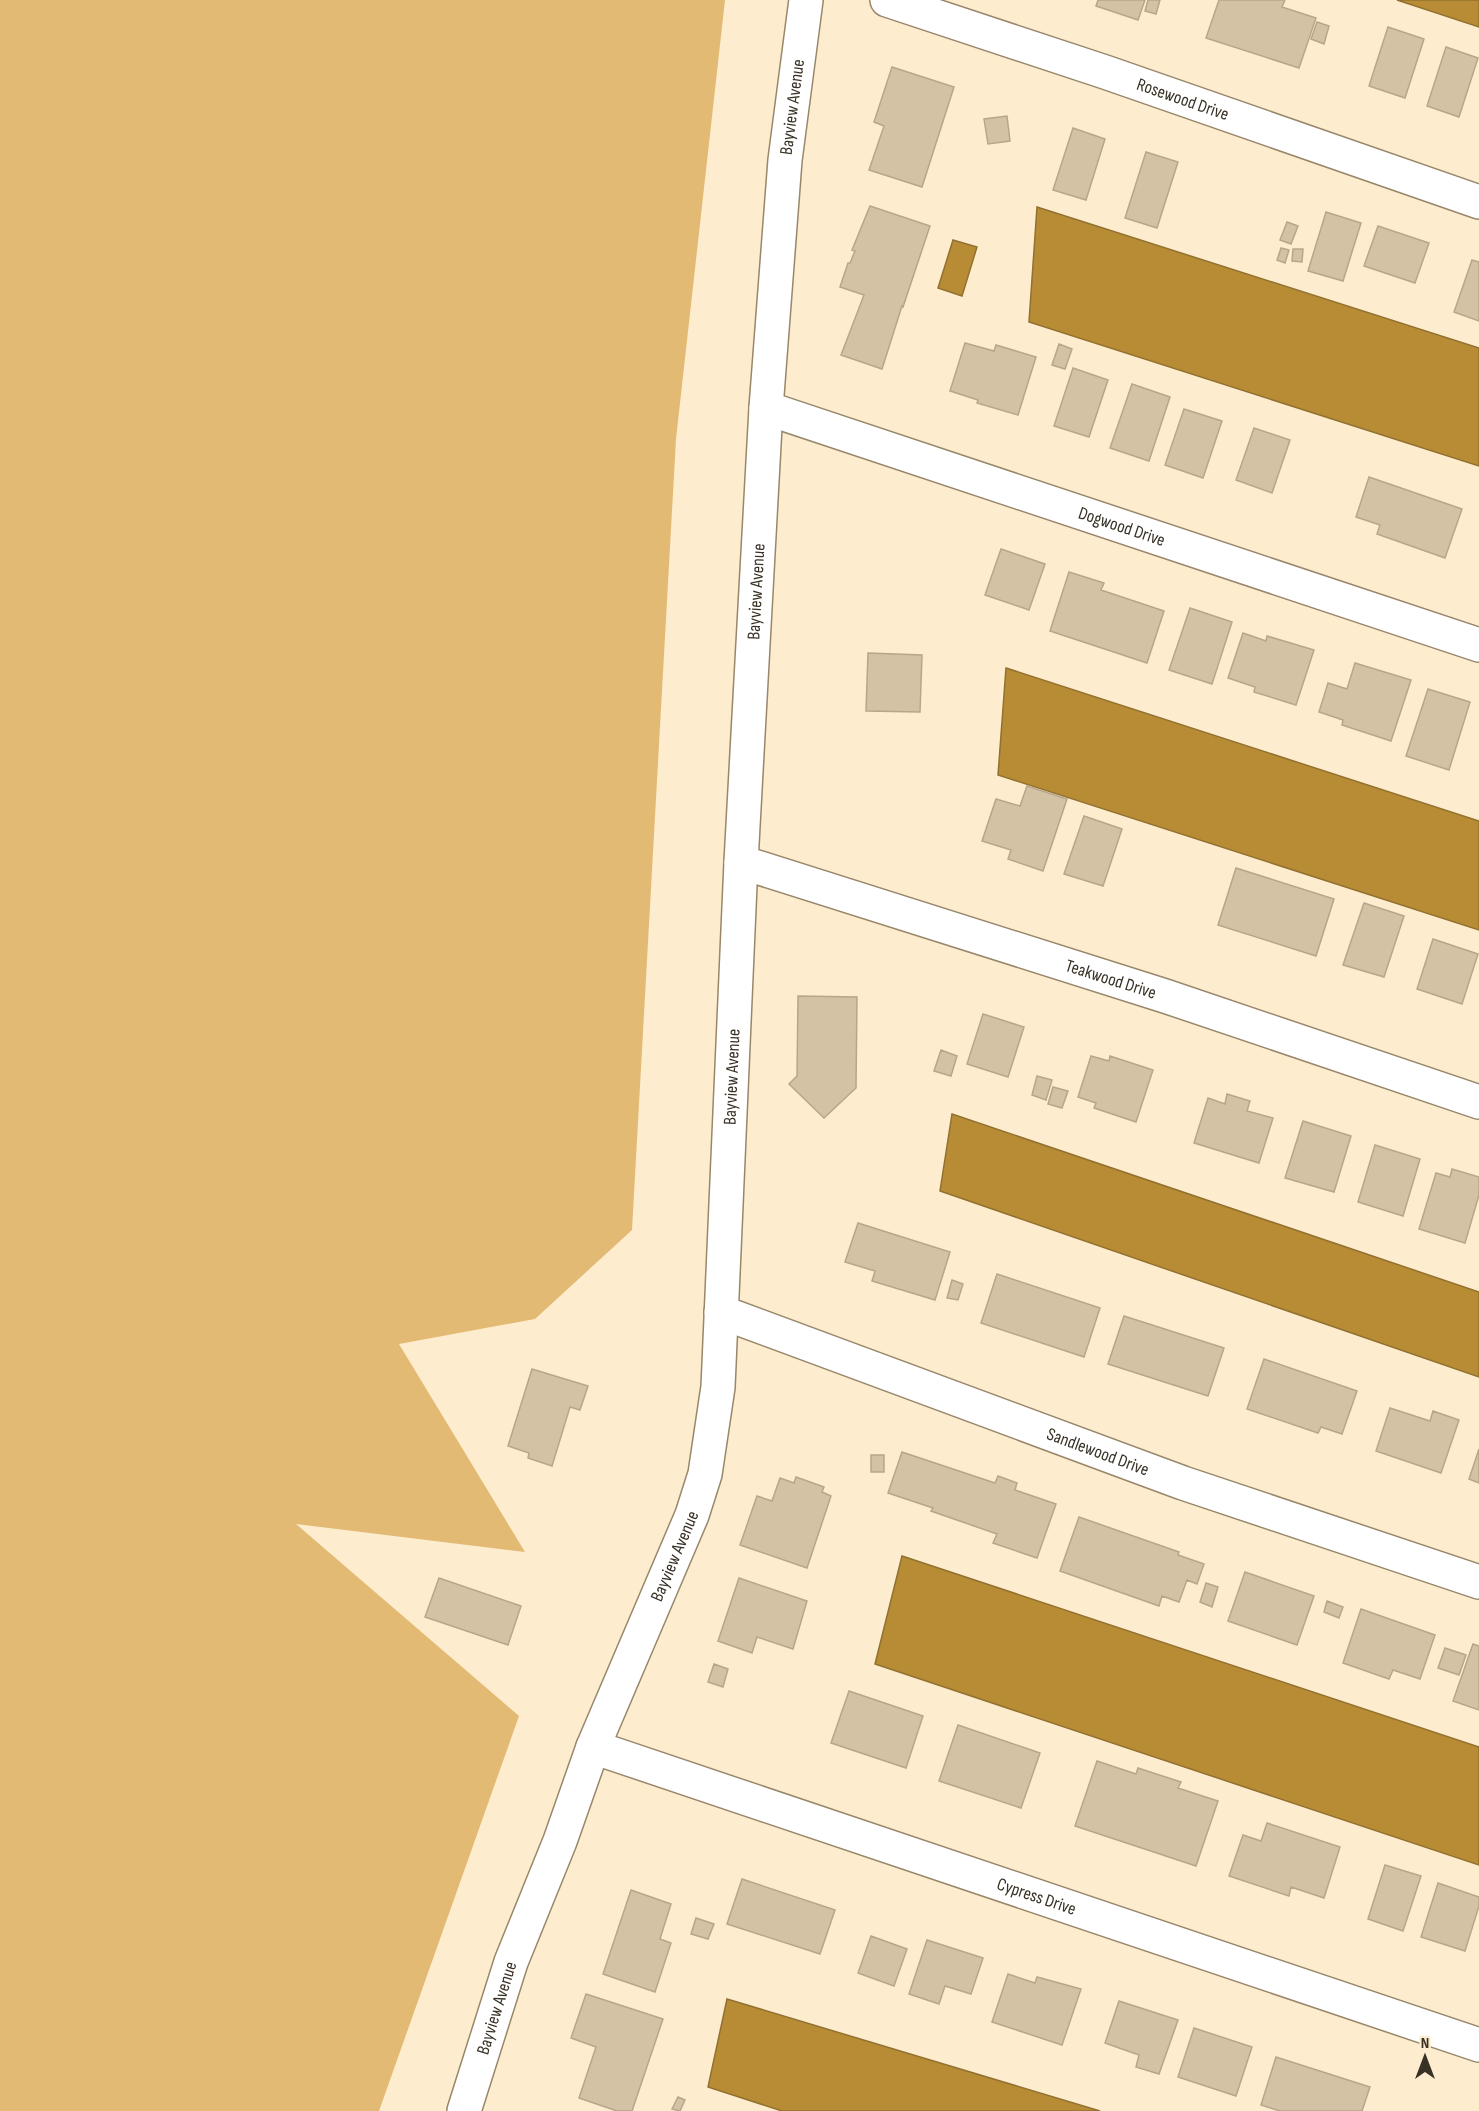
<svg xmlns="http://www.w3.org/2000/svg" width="1479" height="2111" viewBox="0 0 1479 2111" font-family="'Sofia Sans Condensed',sans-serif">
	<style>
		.green { fill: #e2ba74 }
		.water { fill: #b88c35; stroke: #927130; stroke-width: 1.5 }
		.building { fill: #d4c2a5; stroke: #b8a68a; stroke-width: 1.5 }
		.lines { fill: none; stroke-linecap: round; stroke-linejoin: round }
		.minor-casing { stroke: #98876b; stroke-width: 36 }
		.secondary-casing { stroke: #98876b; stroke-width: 36 }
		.minor { stroke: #fff; stroke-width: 33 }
		.secondary { stroke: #fff; stroke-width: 33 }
		.labels { text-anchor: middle; stroke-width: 6; stroke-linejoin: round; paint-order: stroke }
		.street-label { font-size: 18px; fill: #383125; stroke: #feecce }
	</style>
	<rect width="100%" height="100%" fill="#feecce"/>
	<!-- green -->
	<path class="green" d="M0,0h725l-49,439 -44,791 -97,89 -136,25 126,208 -229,-28 223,192 -140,395h-379z"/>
	<!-- water -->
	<path class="water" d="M1397,0h82v27z
		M1037,207l442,141v118l-450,-144z
		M953,240l24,7 -15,49 -24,-8z
		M1006,668l473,153v109l-481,-155z
		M952,1114l527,178v85l-539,-186z
		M902,1556l577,191v118l-604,-201z
		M727,1999l373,112h-318l-74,-24z"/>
	<!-- building -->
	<path class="building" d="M1098,0h47l-7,20 -42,-14z
		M1148,0h12l-4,14 -11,-3z
		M1219,0h66l-3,7 34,11 -17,50 -93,-30z
		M1317,22l12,4 -5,18 -13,-5z
		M1388,27l36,12 -19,59 -36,-12z
		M1446,47l32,11 -19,59 -32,-11z
		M892,67l62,20 -32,100 -53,-17 15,-44 -10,-4z
		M1007,116l3,25 -22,3 -4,-25z
		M1073,128l32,11 -19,61 -33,-10z
		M1146,152l32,10 -21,66 -32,-10z
		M870,206l60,20 -27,81 -1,-1 -20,63 -41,-14 23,-60 -24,-8 8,-24h2l5,-12 -3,-1z
		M1326,212l35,11 -18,58 -35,-10z
		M1287,222l11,4 -7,18 -11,-4z
		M1378,226l51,17 -14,40 -51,-17z
		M1281,248l8,2 -4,13 -8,-3z
		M1293,249h10l-1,13 -10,-1z
		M1472,260l7,2v59l-25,-9z
		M965,343l29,8 2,-6 40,12 -18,58 -41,-12 1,-3 -28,-9z
		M1059,344l13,5 -7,20 -13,-4z
		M1073,368l35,12 -19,57 -35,-11z
		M1132,384l38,13 -21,64 -39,-13z
		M1184,409l38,12 -19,57 -38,-13z
		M1254,428l36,12 -18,53 -36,-13z
		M1369,477l93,32 -17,49 -68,-24 3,-9 -24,-8z
		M1001,549l44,15 -16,46 -44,-15z
		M1069,572l35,11 -3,7 63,21 -17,52 -97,-32z
		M1190,608l42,14 -20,62 -43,-14z
		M1243,633l23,8 1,-5 47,14 -18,55 -42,-13 1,-5 -27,-9z
		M868,653l54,2 -2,57 -54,-1z
		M1355,663l56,17 -20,61 -49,-16 1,-5 -24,-8 9,-29 19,6z
		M1428,689l42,13 -21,68 -43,-14z
		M1027,786l40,13 -24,72 -35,-12 3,-9 -29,-9 14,-42 24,7z
		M1084,816l38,13 -19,57 -39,-12z
		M1236,868l98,31 -18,57 -98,-31z
		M1364,903l40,13 -20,61 -41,-12z
		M1433,939l45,15 -16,50 -45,-15z
		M798,996l59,1 -1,91 -32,30 -35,-34 8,-8z
		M983,1014l41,13 -16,50 -41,-13z
		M941,1050l16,6 -6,20 -17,-5z
		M1091,1056l18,5 1,-5 43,14 -17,52 -42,-14 2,-5 -18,-6z
		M1037,1076l15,4 -6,20 -14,-5z
		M1053,1087l15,4 -6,17 -14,-4z
		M1227,1094l23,7 -3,10 26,7 -14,45 -65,-20 14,-45 17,6z
		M1303,1121l48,15 -17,56 -49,-14z
		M1375,1145l45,14 -17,57 -45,-14z
		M1452,1169l27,8v18l-14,48 -46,-14 17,-56 14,4z
		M858,1223l92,29 -15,48 -63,-19 3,-10 -30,-9z
		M997,1274l103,34 -16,49 -103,-34z
		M952,1280l11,4 -5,16 -11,-2z
		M1124,1316l100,32 -16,48 -100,-32z
		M1264,1359l93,32 -15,43 -21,-7 -3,6 -71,-24z
		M532,1369l56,17 -8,24 -10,-3 -18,59 -24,-8 1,-5 -21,-7z
		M1390,1408l40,13 3,-10 26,9 -18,53 -65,-22z
		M1479,1449v34l-10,-4z
		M902,1452l93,31 3,-7 19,7 -2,7 41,14 -19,54 -44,-15 4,-9 -66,-23 2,-3 -45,-15z
		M871,1455h13v17h-13z
		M796,1477l28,10 -2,5 9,4 -24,72 -67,-23 17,-49 15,5 8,-23 14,5z
		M1079,1517l100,35 -1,3 26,9 -7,20 -10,-4 -8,22 -17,-6 -3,10 -99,-35z
		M1245,1572l69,24 -17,49 -69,-24z
		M439,1578l82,28 -13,39 -83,-28z
		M739,1578l68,23 -14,48 -36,-12 -5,16 -34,-12z
		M1206,1583l12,4 -6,20 -12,-5z
		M1327,1601l16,6 -4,11 -15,-6z
		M1361,1609l74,26 -15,44 -27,-9 -4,9 -46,-16z
		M1473,1644l6,2v64l-26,-9z
		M1445,1648l21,7 -7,20 -21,-7z
		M714,1664l14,5 -5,18 -15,-5z
		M849,1691l74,25 -17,52 -75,-25z
		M958,1725l82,28 -19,55 -82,-27z
		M1097,1761l39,13 2,-6 43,14 -3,6 40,13 -22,65 -121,-40z
		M1267,1823l73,24 -16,51 -33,-11 -2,9 -60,-20 14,-41 18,6z
		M1385,1865l36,11 -18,55 -35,-12z
		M742,1879l93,31 -15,44 -93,-30z
		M1438,1883l41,14v9l-14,45 -44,-14z
		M631,1890l40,14 -11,35 11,4 -16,49 -52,-18z
		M696,1918l18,6 -6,15 -17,-5z
		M871,1936l36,13 -13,37 -36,-13z
		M927,1940l56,18 -12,36 -26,-8 -6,18 -30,-10z
		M1008,1974l27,9 2,-6 44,12 -19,56 -70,-23z
		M586,1994l77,25 -31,92h-15l-38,-13 17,-51 -25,-9z
		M1119,2001l59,19 -19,54 -23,-7 3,-12 -34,-12z
		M1194,2028l58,19 -16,49 -58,-19z
		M1276,2057l94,30 -8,24h-82l-19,-6z
		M678,2097l7,3 -5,11 -8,-2z"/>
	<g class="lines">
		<defs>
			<g id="minor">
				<path id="s1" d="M887,0l218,72 374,130"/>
				<path id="s2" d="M766,408l713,237"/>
				<path id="s3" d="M741,862l424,134 314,106"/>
				<path id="s4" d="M721,1312l462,171 296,99"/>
				<path id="s5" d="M593,1747l886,298"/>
			</g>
			<g id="secondary">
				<path id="s6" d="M464,2111l47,-149 49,-121 33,-94 99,-232 13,-41 13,-87 23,-525 25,-454 19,-248 21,-160"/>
			</g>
		</defs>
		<!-- minor casing -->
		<use href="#minor" class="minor-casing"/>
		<!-- secondary casing -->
		<use href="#secondary" class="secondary-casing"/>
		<!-- minor -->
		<use href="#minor" class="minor"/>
		<!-- secondary -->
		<use href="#secondary" class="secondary"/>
	</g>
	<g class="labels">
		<!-- street labels -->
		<g class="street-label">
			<text dy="6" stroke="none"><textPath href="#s1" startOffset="312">Rosewood Drive</textPath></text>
			<text dy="6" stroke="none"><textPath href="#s6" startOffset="2052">Bayview Avenue</textPath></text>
			<text dy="6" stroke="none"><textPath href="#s2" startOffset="375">Dogwood Drive</textPath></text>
			<text dy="6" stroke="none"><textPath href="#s6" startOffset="1566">Bayview Avenue</textPath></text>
			<text dy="6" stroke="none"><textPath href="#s3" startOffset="388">Teakwood Drive</textPath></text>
			<text dy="6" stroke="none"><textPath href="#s6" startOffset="1080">Bayview Avenue</textPath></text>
			<text dy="6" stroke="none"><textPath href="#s4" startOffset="402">Sandlewood Drive</textPath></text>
			<text dy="6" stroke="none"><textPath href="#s6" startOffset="594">Bayview Avenue</textPath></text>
			<text dy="6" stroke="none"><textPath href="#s5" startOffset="468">Cypress Drive</textPath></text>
			<text dy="6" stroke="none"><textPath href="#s6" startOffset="108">Bayview Avenue</textPath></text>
		</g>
	</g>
	<!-- north arrow -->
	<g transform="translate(1425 2057)" stroke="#feecce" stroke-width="4.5" paint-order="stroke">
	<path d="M0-4.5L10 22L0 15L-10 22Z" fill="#383125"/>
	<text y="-9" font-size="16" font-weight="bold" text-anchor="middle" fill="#383125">N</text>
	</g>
</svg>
